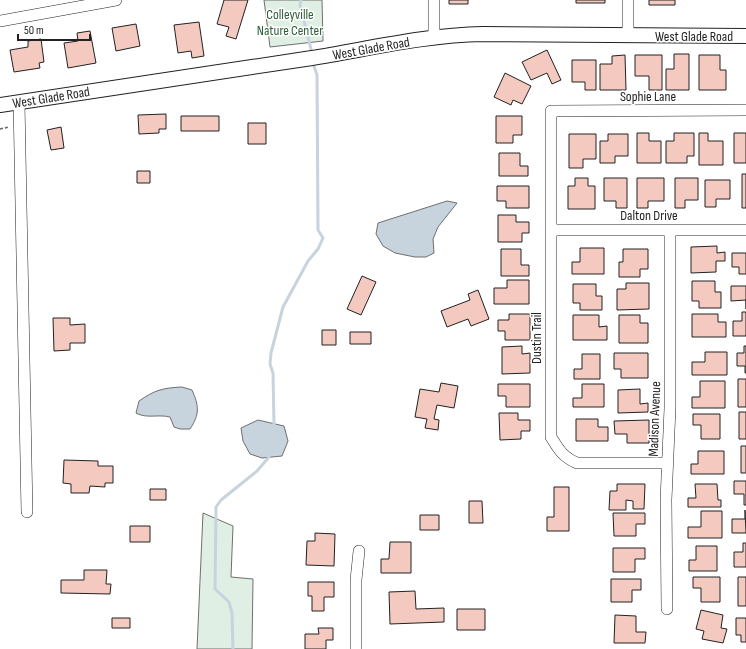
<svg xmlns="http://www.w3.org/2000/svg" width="746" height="649" viewBox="0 0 746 649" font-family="'Sofia Sans Condensed',sans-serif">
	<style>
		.green { fill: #e0efe3; stroke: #6f6f6f }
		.water { fill: #c7d3dd; stroke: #6f6f6f }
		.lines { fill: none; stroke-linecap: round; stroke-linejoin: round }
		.stream { stroke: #c7d3dd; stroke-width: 3 }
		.building { fill: #f3c9c0; stroke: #222 }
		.minor-casing { stroke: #222; stroke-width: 12 }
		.major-casing { stroke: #222; stroke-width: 16 }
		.path { stroke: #646464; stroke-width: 1.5; stroke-dasharray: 3 2; stroke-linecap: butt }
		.minor { stroke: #fff; stroke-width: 11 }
		.major { stroke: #fff; stroke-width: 14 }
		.labels { text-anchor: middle; stroke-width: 3; stroke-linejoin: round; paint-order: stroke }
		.park-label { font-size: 14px; fill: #2f5e38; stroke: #fff }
		.street-label { font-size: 14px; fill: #222; stroke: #fff }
	</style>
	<rect width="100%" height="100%" fill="#fff"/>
	<!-- green -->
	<path class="green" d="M264,0h58l1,41 -53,6z
		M203,513l30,13 -2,51 22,2 -1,70h-55z"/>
	<!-- water -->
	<path class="water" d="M447,201l10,2 -19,24 -5,12 1,14 -8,4h-11l-20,-4 -12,-7 -7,-12 2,-11z
		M182,387l10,3c7,16 8,24 -2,39h-10l-6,-2 -4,-10c-12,-3 -23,2 -34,-4l3,-12c16,-11 23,-13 43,-14z
		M258,420l26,6 4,15 -6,15 -20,2 -12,-4 -7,-13 -2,-13z"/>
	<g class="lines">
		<!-- stream -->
		<path class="stream" d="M301,0l-1,5 11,44
			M274,425l-1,-52 -3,-9 1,-11 12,-46 25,-46 10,-12 5,-11 -5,-8 -1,-155 -3,-9
			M233,649l-1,-36 -3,-11 -14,-13 1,-82 5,-7 36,-29 12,-14v-3"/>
	</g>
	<!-- building -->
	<path class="building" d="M224,0h24l-12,39 -10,-3 3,-9 -12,-3z
		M449,0h19v4h-19z
		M576,0h29v3h-29z
		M649,0h26v5h-26z
		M199,22l5,34 -12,2 -1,-7 -13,2 -4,-28z
		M136,24l4,22 -24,5 -4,-23z
		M90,31l6,32 -28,5 -4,-25 14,-2 -1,-8z
		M41,39l3,23 -5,1 1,5 -26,4 -4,-22 18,-3v-6z
		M547,50l14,30 -9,4 -5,-11 -16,7 -9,-18z
		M674,54h15v36h-23v-21h8z
		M625,55l1,35h-26v-26h12v-8z
		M635,55h27v35h-13v-14h-14z
		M699,55h21v15h6v20h-27z
		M572,60h24v30h-11v-8h-13z
		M505,73l26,13 -9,18 -9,-4 -2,5 -17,-8z
		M166,114v15h-7v4l-20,1 -1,-19z
		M181,116h38v15h-38z
		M496,116h26v19h-9v8h-17z
		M248,123h18v21h-18z
		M61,127l3,21 -13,2 -4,-20z
		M637,133h12v8h12v22h-24z
		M674,133h20v23h-7v7h-21v-22h8z
		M699,133h9v8h15v24h-24z
		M734,133h12v30h-12z
		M569,134h27v25h-13v9h-14z
		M608,134h20v22h-13v7h-15v-22h8z
		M499,153h21v13h8v10h-29z
		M137,171h13v12h-13z
		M742,174h4v34h-4z
		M575,178h13v8h7v23h-27v-23h7z
		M604,178h23v30h-11v-7h-12z
		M637,178h27v23h-16v7h-11z
		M675,178h23v22h-13v8h-10z
		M705,180h25v19h-14v8h-11z
		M497,186h32v22h-23v-7h-9z
		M498,215h18v7h13v11h-7v9h-24z
		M717,246v7l8,-1v9h-9v11l-25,1v-26z
		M580,248h24v26h-32v-12h8z
		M501,249h20v16h8v11h-28z
		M623,249h25v20h-8v8h-21v-15h4z
		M732,253h14v21h-7v-7h-7z
		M362,276l14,6 -15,33 -14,-6z
		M507,280h22v24h-35v-16h13z
		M692,281h23v11h6v16h-22v-7h-7z
		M626,283h23v26l-32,1v-21h9z
		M573,284h23v12h6v14h-22v-7h-7z
		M731,286h15v23v-9l-15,1z
		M478,290l11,29 -18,7 -3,-7 -21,8 -6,-16 29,-11 -2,-6z
		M742,312h4v24h-13v-15h9z
		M509,314h21v26h-25v-9h-7v-11h11z
		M692,314h26v8h8v15h-34z
		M573,315h26v12l8,-1v14h-34z
		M619,315h21v8h8v20h-29z
		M53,318h17v7l15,-1v19h-15v7l-16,1z
		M322,330h14v15h-14z
		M350,332h21v12h-21z
		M522,346v8l8,-1v20l-28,1v-27z
		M744,346h2v27h-1v-7h-8v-13h7z
		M705,352h22v23h-35v-13h13z
		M614,353h34v25h-27v-9h-7z
		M582,354h18v25h-26v-10h8z
		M738,379h8v28h-8z
		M700,381h25v27h-33v-11h8z
		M441,383l17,3 -4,22 -17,-3 -3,14 5,1 -1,10 -13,-2 2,-9 -12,-2 5,-28 19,3z
		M498,384h32v23h-24v-11h-8z
		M582,384h22v23h-31v-9h9z
		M640,389v15l8,-1v9l-30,1v-23z
		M739,412h7v27h-7z
		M499,413h19v7h12v11h-9v8l-21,1z
		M693,414h27v25h-19v-14h-8z
		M576,419h22v8h10v14h-32z
		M649,420v23h-22v-9h-12l-1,-13z
		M741,446h5v27h-5z
		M698,451h26v23h-33v-10h7z
		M64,460l34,1v5h15v17h-8v4l-15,-1 -1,7h-18v-9l-8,-1z
		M734,481h12v24h-2v-11h-10z
		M617,484h28l-1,25h-11v-8l-7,-1v10h-17l1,-19h7z
		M695,484h22l1,16h3v7h-33v-9h8z
		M554,487h15v44h-22v-14h7z
		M150,489h16v11h-16z
		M469,501h13l1,22h-14z
		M745,510l1,23h-14v-14h13z
		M701,511h21v27h-34v-11h13z
		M613,513h32v11h-9v12h-22z
		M420,515h19v15h-19z
		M130,526h20v16h-20z
		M315,533l20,1 -1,32 -28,-1 1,-24h8z
		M390,542h21v31h-30v-14h8z
		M743,543h3v24h-12v-15h9z
		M696,546h21v25h-28v-11h7z
		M613,548h32v11h-10v13h-22z
		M84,570h23l-1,14h5l-1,10 -49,-1v-13h23z
		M693,577h27v25h-19v-14h-8z
		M738,577h8v29h-8z
		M611,579h30v11h-9v12h-21z
		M308,582h26v15h-10v14h-12v-15h-4z
		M415,591l1,18 28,-1v14l-54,2 -1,-32z
		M457,609h28v21h-28z
		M701,610l22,5 -2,13 6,1 -4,14 -21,-4 2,-8 -8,-2z
		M615,615l21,1v16h10l-1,11h-31z
		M112,618h18v10h-18z
		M736,618h10v24h-5v-7h-5z
		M318,628h15v12h-7v9h-21v-15h14z"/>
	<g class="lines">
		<defs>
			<path id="minor" d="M628,0v35
				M0,21l116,-21
				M434,38v-38
				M19,102l8,410
				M552,230h194
				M668,463h-91c-14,-6 -18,-13 -26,-26v-326l195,-1
				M667,609l-1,-109 4,-92v-178
				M356,649v-69l3,-29"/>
			<path id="major" d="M0,105c104,-16 208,-31 312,-47 56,-9 113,-23 171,-24l263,2"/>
		</defs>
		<!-- minor casing -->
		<use href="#minor" class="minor-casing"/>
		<!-- major casing -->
		<use href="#major" class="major-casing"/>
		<!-- path -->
		<path class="path" d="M0,129l9,-2"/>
		<!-- minor -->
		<use href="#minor" class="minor"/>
		<!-- major -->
		<use href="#major" class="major"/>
	</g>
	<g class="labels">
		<!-- park labels -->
		<g class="park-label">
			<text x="290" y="19">Colleyville<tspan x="290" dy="16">Nature Center</tspan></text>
		</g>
		<!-- street labels -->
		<g class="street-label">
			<text x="694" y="41">West Glade Road</text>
			<text transform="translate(371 48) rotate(-10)" y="5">West Glade Road</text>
			<text x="648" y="101">Sophie Lane</text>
			<text transform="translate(51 97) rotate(-9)" y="5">West Glade Road</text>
			<text x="649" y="220">Dalton Drive</text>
			<text transform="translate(536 338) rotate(-90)" y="5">Dustin Trail</text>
			<text transform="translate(654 419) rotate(-88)" y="5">Madison Avenue</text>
		</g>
	</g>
	<!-- scale -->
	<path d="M18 34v6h72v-6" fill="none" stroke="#222222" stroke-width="2"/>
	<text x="24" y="34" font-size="12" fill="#222222" stroke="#ffffff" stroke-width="3" paint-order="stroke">50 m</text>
</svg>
